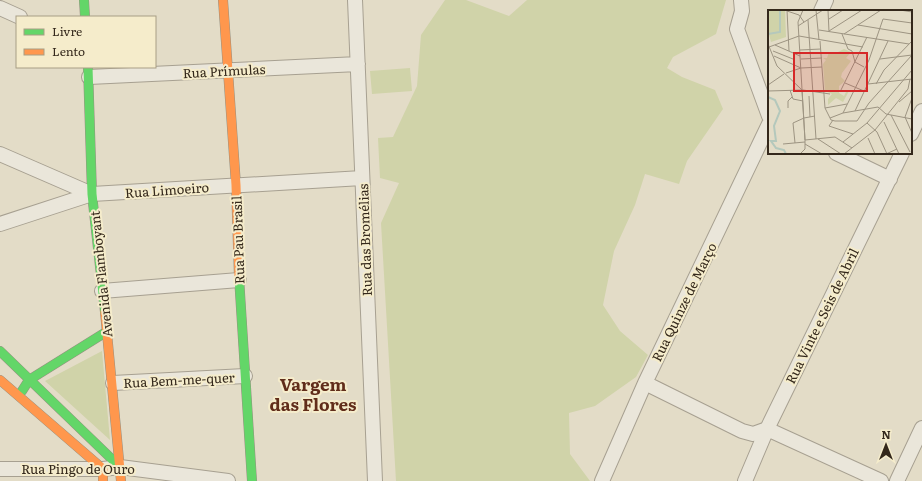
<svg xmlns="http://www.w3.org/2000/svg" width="922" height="481" viewBox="0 0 922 481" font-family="Literata,serif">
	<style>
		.green { fill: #d0d3a9 }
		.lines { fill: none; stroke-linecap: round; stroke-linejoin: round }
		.street-casing { stroke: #a7a091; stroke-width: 16 }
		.fast-casing { stroke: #969081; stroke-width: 10 }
		.slow-casing { stroke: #969081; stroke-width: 10 }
		.street { stroke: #eae6da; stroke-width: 14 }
		.fast { stroke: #63d668; stroke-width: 9 }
		.slow { stroke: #ff974d; stroke-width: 9 }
		.labels { text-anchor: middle; stroke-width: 4; stroke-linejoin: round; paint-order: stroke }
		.street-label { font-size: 13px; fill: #34281b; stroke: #f5eccb }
		.district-label { font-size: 17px; font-weight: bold; fill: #612d1a; stroke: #f5eccb }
		.inset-river { fill: none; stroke: #b4c8bc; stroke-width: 2 }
		.inset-road { fill: none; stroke: #9d9482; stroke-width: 1 }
		.view { fill: #d62828; fill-opacity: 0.15; stroke: #d62828; stroke-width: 2 }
		.inset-edge { fill: none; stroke: #34281b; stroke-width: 2 }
	</style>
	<rect width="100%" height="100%" fill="#e3dcc7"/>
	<!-- green -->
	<path class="green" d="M445,0h21l43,16 18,-16h199l-10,34 -43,23 -6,11 15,9 33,13 8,19 -36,52 -8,23 -34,-10 -10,31 -21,46 -11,54 17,26 28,24 -12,22 -41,29 -26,7 1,41 20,27h-194l-15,-258 18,-40 -19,-5 -2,-40 15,-1 24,-51 4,-51z
		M410,68l2,23 -40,3 -2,-23z
		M102,351l8,89 -65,-59z"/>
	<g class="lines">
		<defs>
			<path id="street" d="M355,0l20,481
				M741,0l1,11 -5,18 32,87
				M0,8l20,9
				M821,11l5,-11
				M89,77l269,-13
				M911,134l11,-23
				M836,153l54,26
				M0,154l92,40
				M0,224l92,-30 270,-16
				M102,291l137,-11
				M113,383l132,-7
				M645,383l97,48 11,3 14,-5 114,52
				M0,469h103l17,-2 108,14
				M602,481l43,-98 124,-259
				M745,481l22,-52 135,-276
				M897,481l25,-53"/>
			<path id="fast" d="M84,0l1,17
				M88,67l4,127 13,118
				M239,277l13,204
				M0,351l120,116
				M22,391l7,-11 77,-48"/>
			<path id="slow" d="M223,0l13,185 3,92
				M105,312l16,169
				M0,380l103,89v12"/>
		</defs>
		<!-- street casing -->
		<use href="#street" class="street-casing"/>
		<!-- fast casing -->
		<use href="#fast" class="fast-casing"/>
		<!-- slow casing -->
		<use href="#slow" class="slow-casing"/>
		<!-- street -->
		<use href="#street" class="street"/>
		<!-- fast -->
		<use href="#fast" class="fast"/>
		<!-- slow -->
		<use href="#slow" class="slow"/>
	</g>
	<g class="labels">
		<!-- street labels -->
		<g class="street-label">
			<text transform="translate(224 71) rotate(-3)" y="5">Rua Prímulas</text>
			<text transform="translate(167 190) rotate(-4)" y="5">Rua Limoeiro</text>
			<text transform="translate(238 240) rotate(-92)" y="5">Rua Pau Brasil</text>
			<text transform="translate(365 240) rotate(-92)" y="5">Rua das Bromélias</text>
			<text transform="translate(101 274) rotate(-96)" y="5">Avenida Flamboyant</text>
			<text transform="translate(684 302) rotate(-64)" y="5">Rua Quinze de Março</text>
			<text transform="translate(822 316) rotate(-64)" y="5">Rua Vinte e Seis de Abril</text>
			<text transform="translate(179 380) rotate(-3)" y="5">Rua Bem-me-quer</text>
			<text x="78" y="474">Rua Pingo de Ouro</text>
		</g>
		<!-- district labels -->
		<g class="district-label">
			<text x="313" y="391">Vargem<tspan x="313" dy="20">das Flores</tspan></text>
		</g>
	</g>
	<!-- overview -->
	<g transform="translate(768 10)">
		<rect width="144" height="144" fill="#e3dcc7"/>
		<path d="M0,0h17l1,27 -15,5 -3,-12zM76,39l7,3 -5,6 5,3 -9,12 -1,4 4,4 -6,5v7l5,3 3,-6 2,1 -6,11 -7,-4 -8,7v-6l4,-5 -7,-3 -2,-27 3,-4 -3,-2h4l2,-6 5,2z" fill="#d0d3a9"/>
		<path class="inset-river" d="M0,24l12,-2v-22M0,87l7,3 5,11 -6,15 2,15h-5l5,7 8,2 2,4"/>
		<path class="inset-road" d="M19,0l2,41M48,0l3,30M60,0l1,22M132,0l12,2M19,1l12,4 5,7M61,9l14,-9M115,9l29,4M40,10l8,119M90,15l54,9M30,16l25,-16M51,20l90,14M61,21l33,-21M74,24l6,15 4,2 3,11 9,5M76,24l37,-24M52,31l5,67 6,12 4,1h22l12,-18 43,-48M0,34l9,22 25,24 3,50 -7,-118 5,-12M7,35l25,11M1,37l30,-11 64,11M32,40l21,-1M5,41l20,8M6,46l27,12M33,49l21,-1M112,49l32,-4M18,63l15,-5 21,-1M77,73l19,8M100,74l44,-5M108,74l8,-14 28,-29M0,75l16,-11M22,80l3,9 10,2M0,81l35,-1 27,4M72,82l27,-55M41,86l1,21M131,92l13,-11M20,98v-7l4,-4M57,98l22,-4M87,101l33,-70M75,103l26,-53 14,-41M123,105l19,37M137,107l7,-19M137,107l7,16M62,108l13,-5 35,-6 8,7 26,5M65,110l-4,6 24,8M116,112l15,32M99,113l10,9 10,22M100,128l7,16M50,129l23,15M75,132l24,-19 45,-53M27,133l-2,-20 11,-5 11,-2M15,134l22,-2M37,134l17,10M32,144l5,-5v-9l30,-3 17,11M76,144l31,-24 33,-41 2,-10M118,144l11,-5"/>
		<path class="view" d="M26,43h73v38h-73z"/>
		<rect width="144" height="144" class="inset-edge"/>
	</g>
	<!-- legend -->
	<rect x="16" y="16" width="140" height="52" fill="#f5eccb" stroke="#a89e85"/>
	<rect x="24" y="29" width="20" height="6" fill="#63d668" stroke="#a89e85"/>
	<text x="52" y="36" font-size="12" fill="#34281b">Livre</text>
	<rect x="24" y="49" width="20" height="6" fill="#ff974d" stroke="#a89e85"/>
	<text x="52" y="56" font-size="12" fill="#34281b">Lento</text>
	<!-- north arrow -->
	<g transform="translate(886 445)" stroke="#f5eccb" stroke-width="3" paint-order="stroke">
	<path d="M0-3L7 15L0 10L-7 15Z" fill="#34281b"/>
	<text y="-6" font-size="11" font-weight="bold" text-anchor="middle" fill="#34281b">N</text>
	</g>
</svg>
